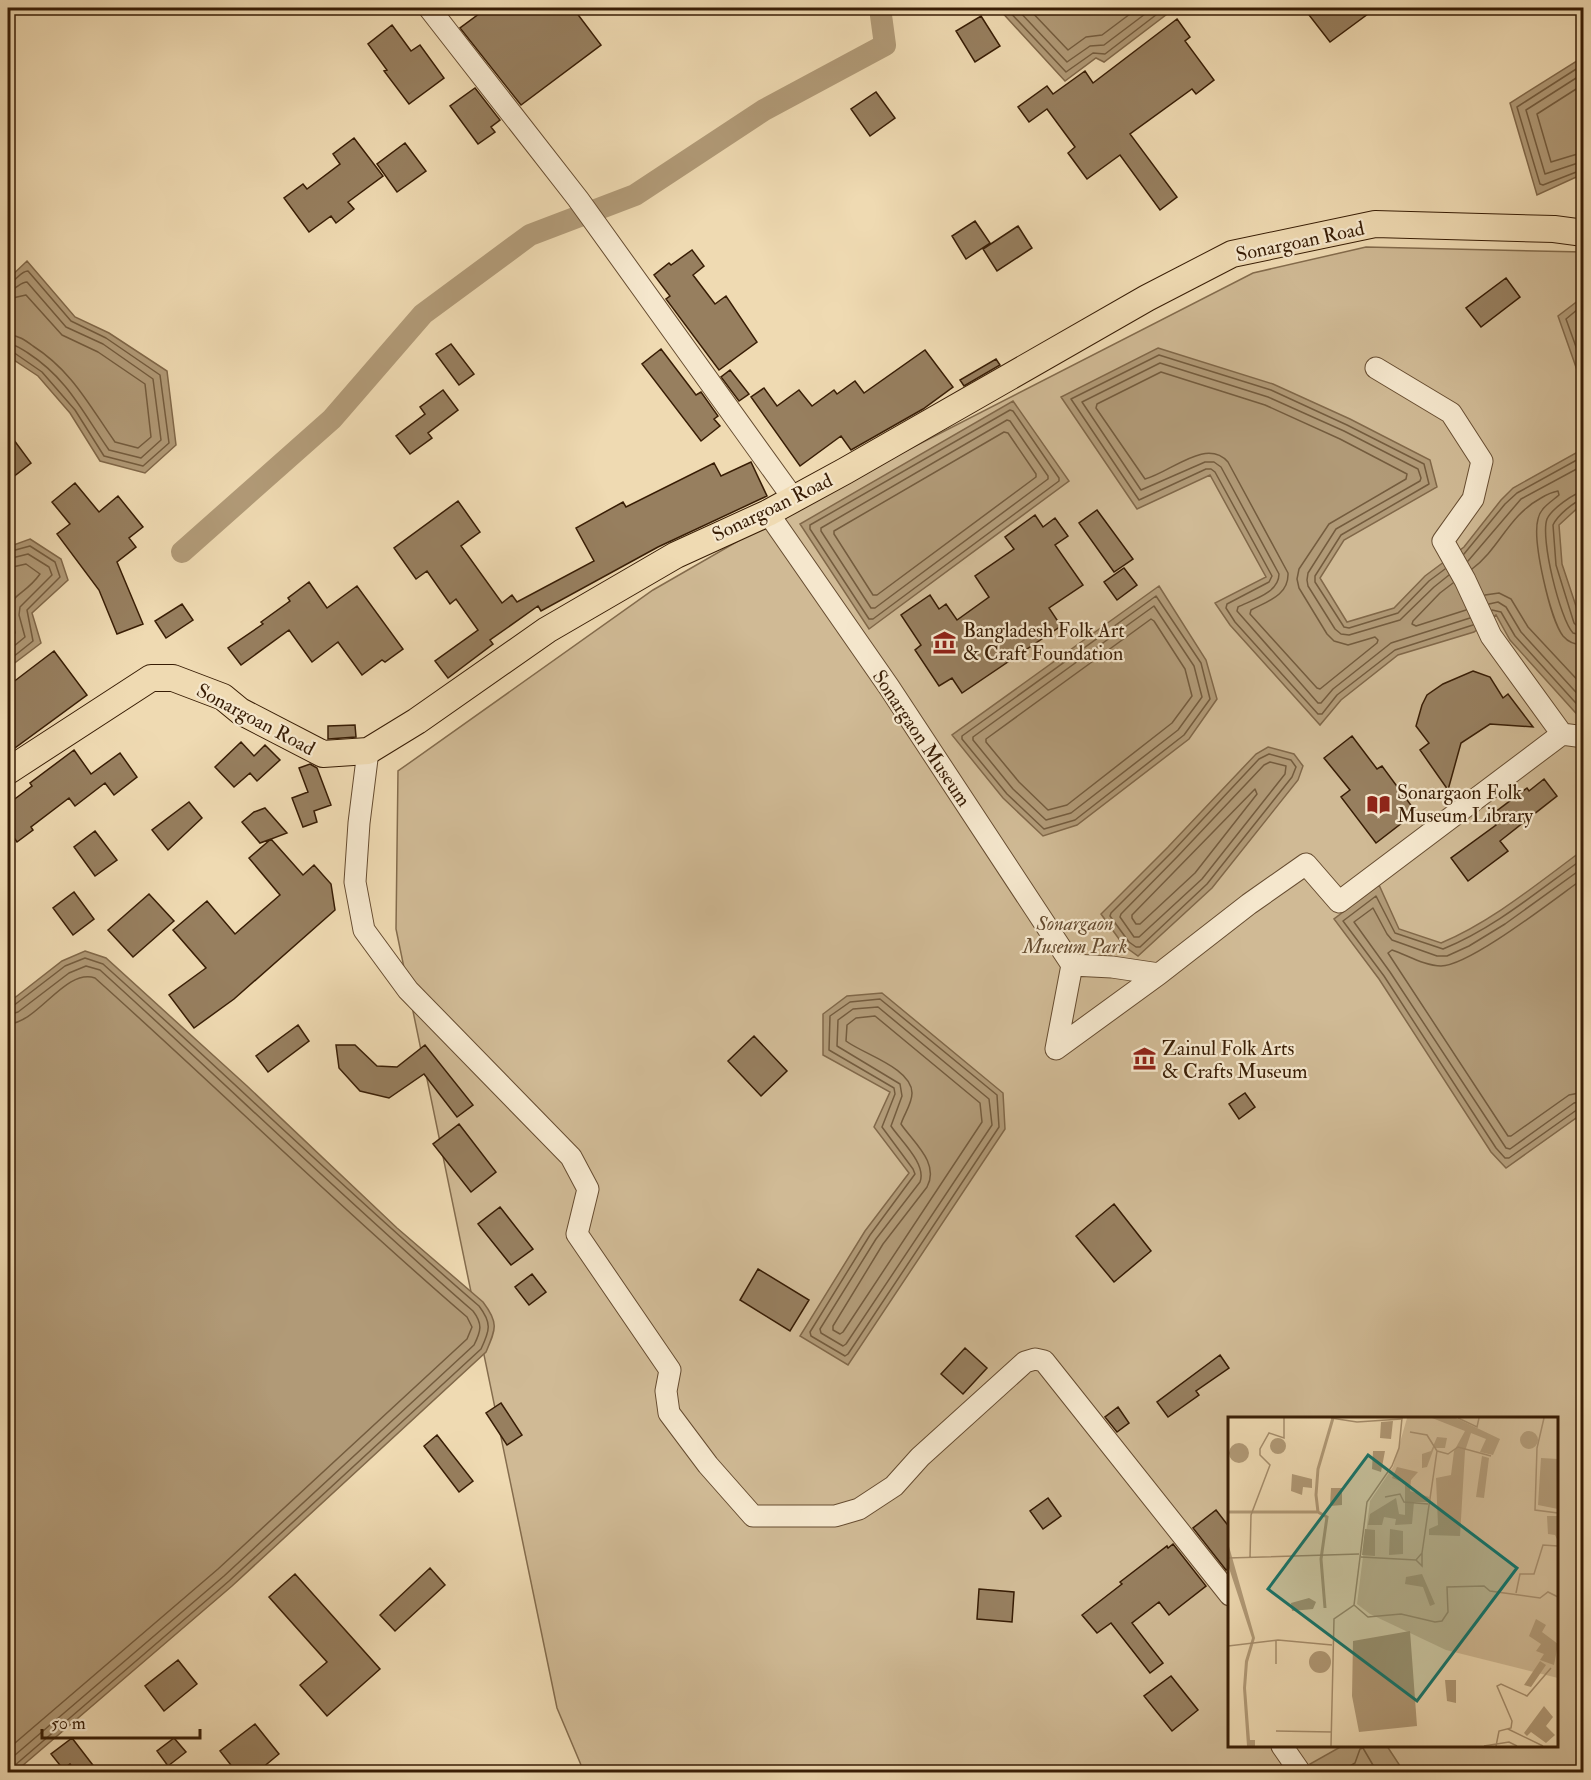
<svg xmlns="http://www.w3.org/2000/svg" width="1591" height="1780" viewBox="0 0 1591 1780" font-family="'IM FELL Double Pica',serif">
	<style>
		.green { fill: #d0ba95; stroke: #846c4d; stroke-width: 1.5; fill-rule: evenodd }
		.water { fill: #b19a77; stroke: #816849; stroke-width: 1.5 }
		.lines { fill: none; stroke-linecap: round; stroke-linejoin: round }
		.shore { stroke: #745c3e; stroke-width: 1.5 }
		.canal { stroke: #b19a77; stroke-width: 22 }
		.building { fill: #977f5f; stroke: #381d05; stroke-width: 1.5 }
		.minor-casing { stroke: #664c30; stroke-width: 23 }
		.major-casing { stroke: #381d05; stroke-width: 28 }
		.minor { stroke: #f5e7cd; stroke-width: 21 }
		.major { stroke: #efdab2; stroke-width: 26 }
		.labels { text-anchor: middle; stroke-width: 4.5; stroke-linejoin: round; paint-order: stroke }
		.street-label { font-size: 20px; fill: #381d05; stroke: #f5e7cd }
		.poi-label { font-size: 20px; fill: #381d05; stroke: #f5e7cd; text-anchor: start }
		.park-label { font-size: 20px; font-style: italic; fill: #664c30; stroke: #f5e7cd }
		.inset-river { fill: none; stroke: #b19a77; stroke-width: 3 }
		.inset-road { fill: none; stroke: #a68e6d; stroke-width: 1.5 }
		.view { fill: #0f766e; fill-opacity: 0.15; stroke: #0f766e; stroke-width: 3 }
		.inset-edge { fill: none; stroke: #381d05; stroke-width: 3 }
	</style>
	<rect width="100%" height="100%" fill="#efdab2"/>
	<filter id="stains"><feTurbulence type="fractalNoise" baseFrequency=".00333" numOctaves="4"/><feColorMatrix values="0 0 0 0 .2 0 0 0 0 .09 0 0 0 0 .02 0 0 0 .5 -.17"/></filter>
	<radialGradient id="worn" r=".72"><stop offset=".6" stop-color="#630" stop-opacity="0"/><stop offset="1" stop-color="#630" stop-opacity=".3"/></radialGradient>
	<!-- green -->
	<path class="green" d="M1366,247l217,5v1520h-999l-27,-64 -161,-779 2,-158 255,-181 151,-87 449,-230zM1230,1418h326v328h-326z"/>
	<!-- water -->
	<path class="water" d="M998,8h177l-71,54 -8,-4 -31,23z
		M1583,57v117l-46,21 -27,-92z
		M27,261l48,56 34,16 58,38 9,74 -31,28 -45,-12 -30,-48 -32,-37 -30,-20v-77z
		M1583,297v90l-25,-71z
		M1158,348l115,36 77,35 80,41 7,27 -93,53 -24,38 27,44 47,-14 31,-32 39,-29 37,-47 12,-12 70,-39v54l-24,22 3,39 21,63v94l-73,-81 -14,-25 -22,17 -76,23 -57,45 -21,25 -90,-100 -15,-22 51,-26 -56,-102 -73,34 -76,-112z
		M1013,401l56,80 -200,148 -69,-105z
		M30,539l31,20 7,21 -36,33 9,30 -33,25v-121z
		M1159,586l47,74 11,39 -28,40 -112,86 -34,11 -40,-38 -51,-63z
		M1268,747l26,7 9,12 -5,14 -86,108 -74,68 -14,-10 -23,-32 67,-67 88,-93z
		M1583,850v263l-77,55 -15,-16 -112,-173 -45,-60 45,-34 20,44 42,14c52,-22 97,-60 142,-93z
		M85,951l21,7 141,128 150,142 86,74c16,21 13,27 3,50l-254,234 -217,186h-7v-769l54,-42z
		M882,993l121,100 2,36 -157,236 -48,-29 65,-105 44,-58 -35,-46 16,-35 -67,-37v-41l24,-18z
		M1342,1746h45l17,26h-89l-5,-8z"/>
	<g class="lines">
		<!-- shore -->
		<path class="shore" d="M1006,8l60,64 27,-19 12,1 60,-46
			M1016,8l51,54 23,-16 14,-1 49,-37
			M1028,8l40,42 18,-13 16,-2 36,-27
			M1584,64l-67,43 23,77 3,1 41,-16
			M1584,73l-58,37 19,64 39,-13
			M1584,84l-47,30 14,48 33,-10
			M8,283c8,-1 12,-12 20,-12l43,50 35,17 54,37 9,68 -26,23 -39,-10 -29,-46 -33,-38 -29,-20 -5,-1
			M8,290c8,0 12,-8 19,-8l39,45 37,17 50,35 8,61 -20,18 -32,-8c-26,-37 -41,-71 -81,-97 -7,-4 -12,-9 -20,-9
			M8,299l18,-4 36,40 36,17 47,32 6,53 -13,11 -23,-6c-26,-37 -43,-71 -82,-96 -8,-6 -15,-11 -25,-11
			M1584,304l-18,15 18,50
			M1161,372l104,33 75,34 67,35 -1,5 -77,45 -30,45 -2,10 2,9 28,46 7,7 14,4 27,-8 3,3 -1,3 -57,46 -3,-1 -67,-74 1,-4c17,-9 38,-15 37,-37l-60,-111c-22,-25 -58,11 -83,17l-49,-71 1,-4z
			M1010,410l3,1 46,67v3l-186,138h-4l-59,-90v-4z
			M1007,420l3,1 38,55v3l-173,129h-4l-50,-77v-3z
			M1004,432l4,1 28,41v3l-159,118h-4l-39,-61v-3z
			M1584,492c-10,0 -33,18 -37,27 -7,19 13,100 26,114l11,3
			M1584,499c-10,2 -27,17 -31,26l3,40 18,58 4,4 6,1
			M8,552l22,-6 25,16 5,15 -33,33 6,31 -25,20
			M1464,554l41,-50 12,-11 67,-37
			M8,559l20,-5 21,13 3,8 -32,32 -1,8 6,22 -17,14
			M1468,561l53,-62 63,-34
			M8,568l18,-4 14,10c-20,28 -37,15 -25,59l-7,7
			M1445,569l-16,12 -31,32 -49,15 -5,-1 -29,-45v-6l26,-41 88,-51 -5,-20 -77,-39 -76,-35 -112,-35 -88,44 68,101 67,-31h5l4,3 57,104 -3,6 -42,22 -1,4 9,14 83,92h4l15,-19 58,-45 78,-25
			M1472,569c28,-21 36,-53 69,-71 5,-3 11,-6 17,-7l1,4c-8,7 -19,13 -21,24 -6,21 12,100 25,117 5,6 12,9 21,9
			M1449,575l-15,12 -34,33 -51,15 -8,-1 -6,-5 -27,-43 -1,-6 1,-7 28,-44 84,-48 1,-3 -3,-9 -74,-38 -76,-34 -108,-34 -78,39 59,88 64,-28h9l7,5 58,107c0,19 -27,26 -41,33l-1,4 81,92h3l12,-14 58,-46 79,-25
			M1453,583l-13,10 -27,28 -1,3 4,2 50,-16
			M1485,595l14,-2 12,6 17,28 56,60
			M1156,596l45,67 9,36 -26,36 -109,85 -31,9 -37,-35 -45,-55v-3z
			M1489,604l9,-2 8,5 15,25 63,69
			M1154,606l40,60 8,31 -24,33 -107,83 -25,7 -33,-31 -40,-49v-3z
			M1492,610l9,2 14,24 69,76
			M1151,619l3,2 31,48 7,27 -20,27 -105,82 -19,5 -29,-28 -33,-40v-3z
			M1269,754l22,6 5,7 -4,10 -85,107 -67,63h-4l-7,-5 -19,-26 1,-3 62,-62 86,-92z
			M1270,762l16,4 -1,8 -83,105 -63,58h-5l-14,-20 1,-3 57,-58 86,-91z
			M1255,789l2,5 -62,79 -55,51h-4l-4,-6v-3z
			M1584,858c-45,32 -89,70 -141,91l-48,-16 -19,-37 -33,25 41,55 112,172 9,10h4l69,-49 6,-1
			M1584,867l-79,57 -36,22 -22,10h-10l-45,-16 -5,-6 -14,-26 -19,14 36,50 116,176 4,1 64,-46 10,-2
			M1584,878c-27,19 -114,88 -143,88 -16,0 -34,-11 -49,-16l-4,3 120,183h3l58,-41 15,-3
			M880,999l117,96 2,32 -151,227 -3,2 -34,-20 -1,-4 60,-97 45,-61 -2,-5 -31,-42 13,-33 -1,-6 -65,-38 1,-34 20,-14z
			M8,1007l5,-1 52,-40 20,-8 18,6c126,113 247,231 376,342 13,17 11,24 2,43l-252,232 -215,185 -3,6
			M878,1007l111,92 3,26 -146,219 -3,2 -22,-13 -1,-4 56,-90 44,-57c7,-18 -20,-42 -29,-56l11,-30 -2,-12 -63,-38 1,-26 15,-11z
			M8,1015l10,-3 51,-39 17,-7 14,4c125,113 246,231 373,341 10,13 8,20 1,34l-250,231 -216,185
			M875,1016l105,87 2,19 -139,210 -3,2 -7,-4v-4l50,-82 44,-57c13,-24 -14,-45 -26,-63 3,-10 11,-20 11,-31 0,-25 -49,-39 -66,-52l1,-16 9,-7z
			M8,1024c30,-1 57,-56 87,-46 125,112 245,230 372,339l5,10 -5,12 -249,230 -210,180
			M1340,1772l15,-9 5,-14 3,-1 14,24"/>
		<!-- canal -->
		<path class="canal" d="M182,552l150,-133 91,-105 107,-79 105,-40 129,-85 121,-65 -5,-37"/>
	</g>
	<!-- building -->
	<path class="building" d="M487,8h86l28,37 -80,60 -61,-77z
		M1319,8h57l-46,34 -21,-27z
		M981,16l19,30 -25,16 -19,-31z
		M1177,19l13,18 -5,4 29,39 -18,14 -4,-5 -62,45 47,63 -17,13 -40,-55 -33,24 -19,-26 7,-6 -28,-38 -18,13 -11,-15 29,-21 6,8 32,-23 8,12z
		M392,25l19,26 9,-6 24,33 -35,26 -25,-33 3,-1 -19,-26z
		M475,88l25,32 -9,7 4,5 -17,12 -28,-38z
		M876,92l19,26 -25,18 -19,-27z
		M354,138l29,38 -35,26 6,7 -18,14 -5,-7 -22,16 -25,-34 19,-14 4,5 33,-25 -7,-10z
		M405,143l21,28 -29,21 -20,-28z
		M975,221l15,22 -24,16 -14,-23z
		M1018,226l14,22 -35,23 -14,-22z
		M692,250l12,16 -11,9 22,29 11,-8 31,46 -38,28 -53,-71 4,-3 -16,-21 15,-12 2,2z
		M1506,278l14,19 -39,30 -15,-19z
		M451,344l23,30 -15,11 -23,-31z
		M661,349l35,46 5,-3 17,24 -4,3 6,7 -19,15 -59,-77z
		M925,350l28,37 -30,22 -72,41 -10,-14 -41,30 -49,-69 13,-9 13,18 22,-16 13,16 22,-16 3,4 18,-13 9,12z
		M996,359l4,6 -36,21 -4,-6z
		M730,370l19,24 -10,7 -18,-24z
		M443,390l15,20 -30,23 4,5 -22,16 -14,-18 29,-22 -5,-7z
		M8,432l23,31 -23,18z
		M751,462l16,34 -109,51 -117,64 -3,-5 -48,34 3,4 -45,34 -13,-17 43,-31 -22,-31 -6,5 -23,-33 -11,8 -22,-31 64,-47 22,31 -19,14 41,57 10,-8 5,7 77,-41 -18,-33 47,-26 3,5 88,-44 7,13z
		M75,483l24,29 19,-16 25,31 -14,11 7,9 -19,15 26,62 -26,10 -18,-44 -42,-56 13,-10 -18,-22z
		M1097,510l36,49 -19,13 -35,-49z
		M1035,515l8,12 12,-9 13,18 -13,9 28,40 -34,23 12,18 -99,67 -10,-15 -13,8 -24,-36 6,-5 -20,-30 29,-20 9,14 7,-5 11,16 32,-23 -14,-21 39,-27 -9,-12z
		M1124,568l13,17 -20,15 -13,-18z
		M309,582l18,26 30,-22 46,63 -18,13 -3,-2 -20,15 -24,-33 -26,20 -23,-32 -48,35 -13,-17 35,-24 -2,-2 29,-21 -2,-3z
		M182,604l11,16 -27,18 -11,-17z
		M54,651l33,44 -79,58v-67z
		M1473,671l17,6 13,21 5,-4 25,33 -43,-3 -29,19 -13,47 -28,-40 9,-7 -13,-17 6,-21 5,-10 16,-11z
		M355,725l1,12 -28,2v-13z
		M1352,736l25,33 5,-3 34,46 -40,31 -35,-46 9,-7 -26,-32z
		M241,742l13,14 11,-11 15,15 -23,21 -7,-8 -16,14 -19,-20z
		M74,750l17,24 29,-21 17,24 -23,18 -9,-12 -30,23 -6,-8 -38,29 2,3 -16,12 -9,-13v-25l24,-18 -2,-3z
		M310,764l7,4 14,37 -17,6 3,11 -14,5 -11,-29 16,-6 -9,-24z
		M1544,779l13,17 -57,45 8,10 -40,30 -17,-23 45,-33 -6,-9 37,-28 2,3z
		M189,802l13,16 -34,32 -16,-20z
		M265,808l22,25 -16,6 32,36 11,-10 17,19 4,26 -101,89 -40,29 -25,-33 37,-27 -33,-38 34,-29 28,33 45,-39 -31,-37 22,-19 -11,4 -18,-21 12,-10z
		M95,831l22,29 -22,16 -21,-29z
		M74,892l20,27 -21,16 -20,-27z
		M149,894l25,27 -41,36 -25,-27z
		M298,1025l11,16 -41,31 -12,-16z
		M754,1036l33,35 -26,25 -33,-35z
		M336,1045h19l22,21 20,1 28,-22 48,60 -16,12 -33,-43 -35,24 -29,-7 -21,-23z
		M1245,1093l10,14 -16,12 -10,-15z
		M459,1124l37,48 -25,20 -38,-48z
		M1114,1204l37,47 -37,31 -38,-46z
		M500,1207l33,42 -22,16 -33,-41z
		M758,1269l51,31 -19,31 -50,-31z
		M532,1274l14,18 -17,13 -14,-18z
		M965,1348l22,20 -24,26 -22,-20z
		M1220,1355l9,13 -33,23 3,4 -31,22 -11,-15z
		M501,1403l21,32 -15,10 -21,-32z
		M1118,1407l11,16 -12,9 -12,-15z
		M437,1435l36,46 -14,11 -35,-46z
		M1048,1498l13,18 -18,13 -13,-18z
		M1216,1510l14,18v40l-4,2 -33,-42z
		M1173,1544l33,42 -37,29 -10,-13 -27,21 31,40 -13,10 -39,-50 -14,10 -15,-18 40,-31 -2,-2 47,-36 1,2z
		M430,1568l15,17 -50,46 -15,-16z
		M295,1574l85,95 -53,47 -27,-31 27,-23 -58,-65z
		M979,1589l35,3 -2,30 -35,-3z
		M178,1660l19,24 -33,27 -19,-25z
		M1171,1676l27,34 -26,21 -28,-35z
		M255,1724l24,30 -23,19h-19l-17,-22z
		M72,1738l27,35h-22l-7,-9 -7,5 -12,-15z
		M174,1738l12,14 -18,14 -11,-15z"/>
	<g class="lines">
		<defs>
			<path id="minor" d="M429,8l149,191 215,299
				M1376,368l75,45 31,48 -9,38 -30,42 22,39 26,56 71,98
				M768,513l121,174 183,278 40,2 47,7 -103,75 16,-84
				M368,751l-9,72 -4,59 9,48 44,60 163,167 17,32 -11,45 93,136 -4,21 3,22 39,52 45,51h82l24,-7 35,-23 26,-29 105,-95 10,-3 9,2 186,234
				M1159,974l90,-70 57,-40 33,38 223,-168 22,3
				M1282,1746l18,26"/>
			<path id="major" d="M8,771l143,-93h22l50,19 17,14 83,43 45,-3 49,-30 130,-91 129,-75 92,-42 77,-42 302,-173 85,-44 143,-30 179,5 30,4"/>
		</defs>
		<!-- minor casing -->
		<use href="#minor" class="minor-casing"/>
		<!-- major casing -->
		<use href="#major" class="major-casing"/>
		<!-- minor -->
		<use href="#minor" class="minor"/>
		<!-- major -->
		<use href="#major" class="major"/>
	</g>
	<!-- icons -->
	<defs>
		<symbol id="museum-bare" viewBox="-9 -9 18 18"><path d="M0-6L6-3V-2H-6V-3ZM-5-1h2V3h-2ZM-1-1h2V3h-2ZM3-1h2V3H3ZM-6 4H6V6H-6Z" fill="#8f2418" stroke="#f5e7cd" stroke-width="2.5" paint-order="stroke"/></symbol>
		<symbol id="library-bare" viewBox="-9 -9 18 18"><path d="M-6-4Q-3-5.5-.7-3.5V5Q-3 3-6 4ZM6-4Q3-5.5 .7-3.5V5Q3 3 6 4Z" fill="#8f2418" stroke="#f5e7cd" stroke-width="2.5" paint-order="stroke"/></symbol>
	</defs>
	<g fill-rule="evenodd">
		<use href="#museum-bare" x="928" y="626" width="33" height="33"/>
		<use href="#library-bare" x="1362" y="788" width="33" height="33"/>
		<use href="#museum-bare" x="1128" y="1042" width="33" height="33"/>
	</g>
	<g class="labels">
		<!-- street labels -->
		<g class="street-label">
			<text transform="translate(1300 241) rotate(-12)" y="7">Sonargoan Road</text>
			<text transform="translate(772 507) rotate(-26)" y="7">Sonargoan Road</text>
			<text transform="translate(256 719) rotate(28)" y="7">Sonargoan Road</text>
			<text transform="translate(922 738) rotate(56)" y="7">Sonargaon Museum</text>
		</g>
		<!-- poi labels -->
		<g class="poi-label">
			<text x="963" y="637">Bangladesh Folk Art<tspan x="963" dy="23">&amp; Craft Foundation</tspan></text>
			<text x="1397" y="799">Sonargaon Folk<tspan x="1397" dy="23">Museum Library</tspan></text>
			<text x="1162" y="1055">Zainul Folk Arts<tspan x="1162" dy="23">&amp; Crafts Museum</tspan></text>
		</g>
		<!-- park labels -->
		<g class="park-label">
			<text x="1075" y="930">Sonargaon<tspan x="1075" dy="23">Museum Park</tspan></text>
		</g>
	</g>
	<!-- overview -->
	<g transform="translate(1228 1417)">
		<rect width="330" height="330" fill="#efdab2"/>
		<path d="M179,1h151v260l-112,-28 -76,-36 -13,-10 13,-103 23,-34z" fill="#d0ba95"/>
		<path d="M204,1h24l44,21 -7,16 -13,-3 6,-13 -15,-6 -6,18 -5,85 -31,-1v-6l9,-4 -2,-47 15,-3 3,-24 11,-20zM165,4l-2,18 -11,-1 1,-16zM292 23a9 9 0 1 1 18 0a9 9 0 1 1-18 0ZM209,20l10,1 -2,10h-11l-7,19 -5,1v-14l9,-3zM42 29a8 8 0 1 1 16 0a8 8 0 1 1-16 0ZM1 36a10 10 0 1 1 20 0a10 10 0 1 1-20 0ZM145,34h12l-4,21 -9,-3zM254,39l7,2 -5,40 -8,-1zM313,41l17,1v50l-20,-4zM169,50l21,5 -7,8 -1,11 19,6 -1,5h-14l-2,22 -17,1 1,-6 -12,-2 -2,8h-14l2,-11 26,-16 3,16 6,1v-32l-13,-5zM64,57l20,5v9l-9,-1 -1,8 -11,-4zM103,71h11v17l-12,1zM319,99h11v25l-3,-6 -7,-1zM137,112l10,1v26l-13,-1zM162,112l13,2v23l-14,1zM0,126l27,95 -7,24 -2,26 4,52h5v6h-8l-4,-58 2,-27 7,-23 -24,-73zM194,157l13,30 -5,2 -7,-19 -18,-3 1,-7zM81,181l7,4 -3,7 -21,2 -1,-8zM308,202l10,6 -4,7 16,12 -4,21 -14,-5 4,-6 -8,-3 5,-7 -12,-8zM182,214l7,95 -58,6 -7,-36 1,-55zM81 245a11 11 0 1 1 22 0a11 11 0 1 1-22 0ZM312,244l6,4 -15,22 -7,-2zM217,263h11v23l-9,-2zM316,289l9,11 -7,9 9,9 -9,8 -15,-11 -4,4 -3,-3z" fill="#b19a77"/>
		<path class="inset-river" d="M0,95h89M97,191l-4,-49 6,-42 -9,-5 -2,-17 2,-26 15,-51"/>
		<path class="inset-road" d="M103,1l26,4 44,-3M230,1l19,9 2,-9M316,1l-7,30 -2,62 23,3M182,15l17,3 10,16M157,80l15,-3 4,8 24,2M194,136l15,-102 11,3 10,-7 33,9M133,140l55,3 6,-7v13l-6,-6M0,141l131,-4M22,141l1,-43 19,-50 -10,-10v-6l9,-16 15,5v-20M288,176l4,-19h14l9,-29 15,1M126,188l14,12 33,-3 34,8 7,-1 6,-9 -1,-25 37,-1 6,5 50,7 8,-6 10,5M0,229l50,-6 54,5M48,247v-23M280,312l35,17M48,314l56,1M103,329l3,-127 20,-14 13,-103 25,-36 7,-18 3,-30M256,329l25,-4 8,4M268,329l3,-15 12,-3 1,-7 -15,-35 4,-2 26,12 24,-28"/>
		<path class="view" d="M140,38l149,113 -100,133 -149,-112z"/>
		<rect width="330" height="330" class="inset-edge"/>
	</g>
	<!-- margin -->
	<rect width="1591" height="1780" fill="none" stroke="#efdab2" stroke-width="30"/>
	<rect x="9" y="9" width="1573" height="1762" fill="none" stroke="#381d05" stroke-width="3"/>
	<rect x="15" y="15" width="1561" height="1750" fill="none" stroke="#381d05" stroke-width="1.5"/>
	<!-- scale -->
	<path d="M42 1729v9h158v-9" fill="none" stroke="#381d05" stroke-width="3"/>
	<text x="51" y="1729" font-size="18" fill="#381d05" stroke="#f5e7cd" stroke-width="4.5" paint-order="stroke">50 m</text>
	<rect width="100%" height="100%" filter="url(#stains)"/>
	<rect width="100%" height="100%" fill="url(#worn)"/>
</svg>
